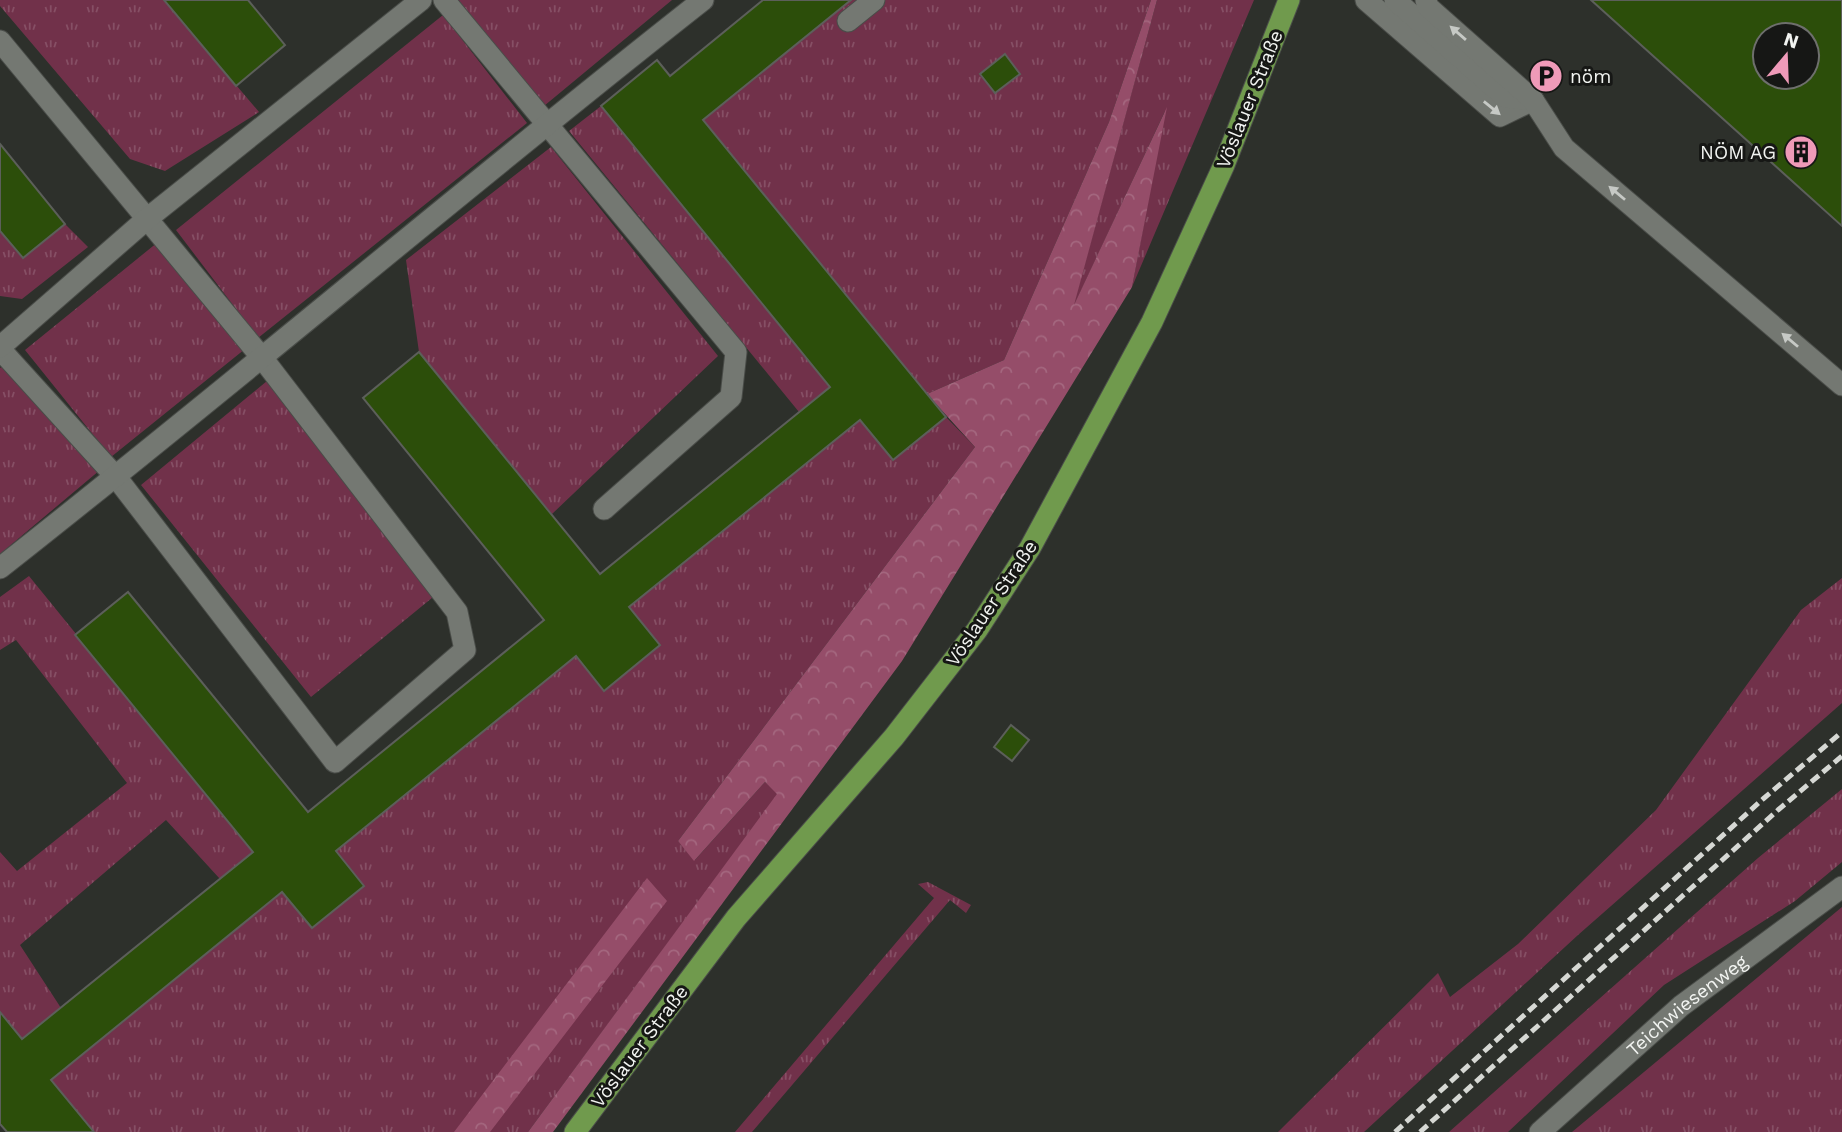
<svg xmlns="http://www.w3.org/2000/svg" width="1842" height="1132" viewBox="0 0 1842 1132" font-family="'Work Sans',sans-serif">
	<style>
		.grass { fill: url(#grass-tufts) }
		.forest { fill: url(#forest-crowns) }
		.building { fill: #2c4e0a; stroke: #5c5f5a; stroke-width: 2; fill-rule: evenodd }
		.lines { fill: none; stroke-linecap: round; stroke-linejoin: round }
		.minor-casing { stroke: #4a4d49; stroke-width: 23 }
		.major-casing { stroke: #4a4d49; stroke-width: 23 }
		.minor { stroke: #747872; stroke-width: 21 }
		.major { stroke: #709a4d; stroke-width: 21 }
		.rail { stroke: #d6d8d4; stroke-width: 5; stroke-dasharray: 10 5; stroke-linecap: butt }
		.oneway { fill: #c6c9c5 }
		.labels { text-anchor: middle; stroke-width: 6; stroke-linejoin: round; paint-order: stroke }
		.poi-label { font-size: 19px; fill: #f2f4f1; stroke: #161715; text-anchor: start }
		.street-label { font-size: 19px; fill: #f2f4f1; stroke: #161715 }
	</style>
	<defs>
		<pattern id="grass-tufts" width="24" height="20" patternUnits="userSpaceOnUse" patternTransform="scale(1.75)"><rect width="24" height="20" fill="#71314a"/><path d="M3 7l-1-3M5 7V3M7 7l1-3M15 17l-1-3M17 17v-4M19 17l1-3" fill="none" stroke="#864f65"/></pattern>
		<pattern id="forest-crowns" width="20" height="18" patternUnits="userSpaceOnUse" patternTransform="scale(1.75)"><rect width="20" height="18" fill="#954d69"/><path d="M2 6a3 3 0 1 1 6 0M12 15a3 3 0 1 1 6 0" fill="none" stroke="#a4677f"/></pattern>
	</defs>
	<rect width="100%" height="100%" fill="#2d302b"/>
	<!-- grass -->
	<path class="grass" d="M0,0h164l95,112 -94,59 -35,-12 -130,-153z
		M457,0h215l-128,106z
		M851,0h300l-42,122 -105,238 -77,34 -224,-274z
		M1157,0h97l-122,287 33,-176 -93,199z
		M443,15l84,108 -269,215 -82,-108z
		M601,106l229,281 -31,25 -230,-281z
		M551,147l167,209 -166,158 -133,-162 -13,-92z
		M65,224l23,23 -66,52 -22,-3v-65l22,27z
		M158,242l87,107 -134,108 -86,-107z
		M7,363l93,107 -100,84v-186z
		M267,381l171,212 -127,104 -170,-212z
		M946,417l29,30 -297,394 17,19 70,-78 13,12 -250,338h-434l-43,-52 231,-188 30,36 52,-42 -28,-35 240,-195 29,34 55,-45 -31,-38 231,-187 33,40z
		M29,576l224,276 -33,27 -54,-59 -146,125 41,63 -39,31 -22,-27v-160l17,19 110,-88 -111,-143 -16,10v-53z
		M1842,578v125l-264,232 -214,197h-86l160,-159 12,24 68,-53 138,-134 145,-200z
		M1842,789v73l-47,39 -131,84 -156,147h-59l309,-274z
		M928,882l43,23 -5,8 -16,-13 -198,232h-17l199,-234 -16,-14z
		M1842,907v225h-270z"/>
	<!-- forest -->
	<path class="forest" d="M1151,0h6l-83,305 93,-198 -35,180 -230,374 -349,471h-25l249,-338 -12,-12 -71,79 -16,-20 297,-394 -48,-53 77,-34 105,-238z
		M647,878l20,23 -177,231h-36z"/>
	<!-- building -->
	<path class="building" d="M164,0h84l37,45 -49,41z
		M763,0h88l-148,120 243,297 -53,43 -33,-40 -231,187 31,38 -56,46 -28,-35 -240,195 28,35 -52,42 -30,-36 -231,188 43,52h-87l-7,-8v-112l22,27 231,-187 -178,-217 53,-43 180,220 236,-192 -181,-222 56,-46 181,222 230,-187 -229,-281 56,-46 13,16z
		M1591,0h251v226zM1765,35h42v42h-42z
		M1005,54l15,20 -25,19 -15,-19z
		M0,144l65,80 -42,34 -23,-27z
		M1011,725l18,15 -17,21 -18,-14z"/>
	<g class="lines">
		<defs>
			<g id="minor">
				<path d="M444,0l292,352 -5,45 -127,112"/>
				<path d="M1366,0l134,116 33,-16"/>
				<path d="M1395,0l110,97 28,3"/>
				<path d="M1426,0l2,7 105,93 31,48 278,237"/>
				<path d="M848,21l26,-21"/>
				<path d="M0,41l263,318 194,253 8,38 -130,112 -219,-285 -116,-128"/>
				<path d="M0,347l148,-129 273,-218"/>
				<path d="M0,568c237,-186 466,-382 703,-568"/>
				<path id="s1" d="M1540,1132l141,-126 161,-119"/>
			</g>
			<path id="major" d="M575,1132l161,-214 158,-181 83,-107 53,-82 122,-226 72,-157 65,-165"/>
		</defs>
		<!-- minor casing -->
		<use href="#minor" class="minor-casing"/>
		<!-- major casing -->
		<use href="#major" class="major-casing"/>
		<!-- minor -->
		<use href="#minor" class="minor"/>
		<!-- major -->
		<use href="#major" class="major"/>
		<!-- rail -->
		<path class="rail" d="M1395,1132l368,-333 79,-67
			M1420,1132l358,-322 64,-54"/>
	</g>
	<!-- one-way arrows -->
	<defs><path id="oneway-solid" d="M-6-.8H1V-3.2L6.5 0L1 3.2V.8H-6Z" transform="scale(1.75)"/></defs>
	<g class="oneway">
		<use href="#oneway-solid" transform="translate(1458 33) rotate(-139)"/>
		<use href="#oneway-solid" transform="translate(1492 108) rotate(39)"/>
		<use href="#oneway-solid" transform="translate(1617 193) rotate(-140)"/>
		<use href="#oneway-solid" transform="translate(1790 340) rotate(-140)"/>
	</g>
	<!-- icons -->
	<defs>
		<symbol id="parking-disc" viewBox="-11 -11 22 22"><circle r="9.5" fill="#ef9ab8" stroke="#161715"/><path d="M-3.5-5.5H1a3.5 3.5 0 0 1 0 7H-1V5.5H-3.5ZM-1-3.4V-.6H.8a1.4 1.4 0 0 0 0-2.8Z" fill="#111"/></symbol>
		<symbol id="building-disc" viewBox="-11 -11 22 22"><circle r="9.5" fill="#ef9ab8" stroke="#161715"/><path d="M-4-6H4V6H1V3H-1V6H-4ZM-2.5-4.3h1.7v1.8h-1.7ZM.8-4.3h1.7v1.8H.8ZM-2.5-1h1.7V.8h-1.7ZM.8-1h1.7V.8H.8Z" fill="#111"/></symbol>
	</defs>
	<g fill-rule="evenodd">
		<use href="#parking-disc" x="1527" y="57" width="38" height="38"/>
		<use href="#building-disc" x="1782" y="133" width="38" height="38"/>
	</g>
	<g class="labels">
		<!-- poi labels -->
		<g class="poi-label">
			<text x="1570" y="83">nöm</text>
			<text x="1776" y="159" text-anchor="end">NÖM AG</text>
		</g>
		<!-- street labels -->
		<g class="street-label">
			<text transform="translate(1249 99) rotate(-68)" y="7">Vöslauer Straße</text>
			<text transform="translate(991 603) rotate(-56)" y="7">Vöslauer Straße</text>
			<text dy="7" stroke="none"><textPath href="#s1" startOffset="194">Teichwiesenweg</textPath></text>
			<text transform="translate(639 1046) rotate(-53)" y="7">Vöslauer Straße</text>
		</g>
	</g>
	<!-- north arrow -->
	<g transform="translate(1786 56) rotate(19)"><circle r="33" fill="#161715" stroke="#6e6f6d" stroke-width="2"/>
	<path d="M0-5L12 26L0 18L-12 26Z" fill="#ef9ab8"/>
	<text y="-10" font-size="19" font-weight="bold" text-anchor="middle" fill="#f2f4f1">N</text>
	</g>
</svg>
